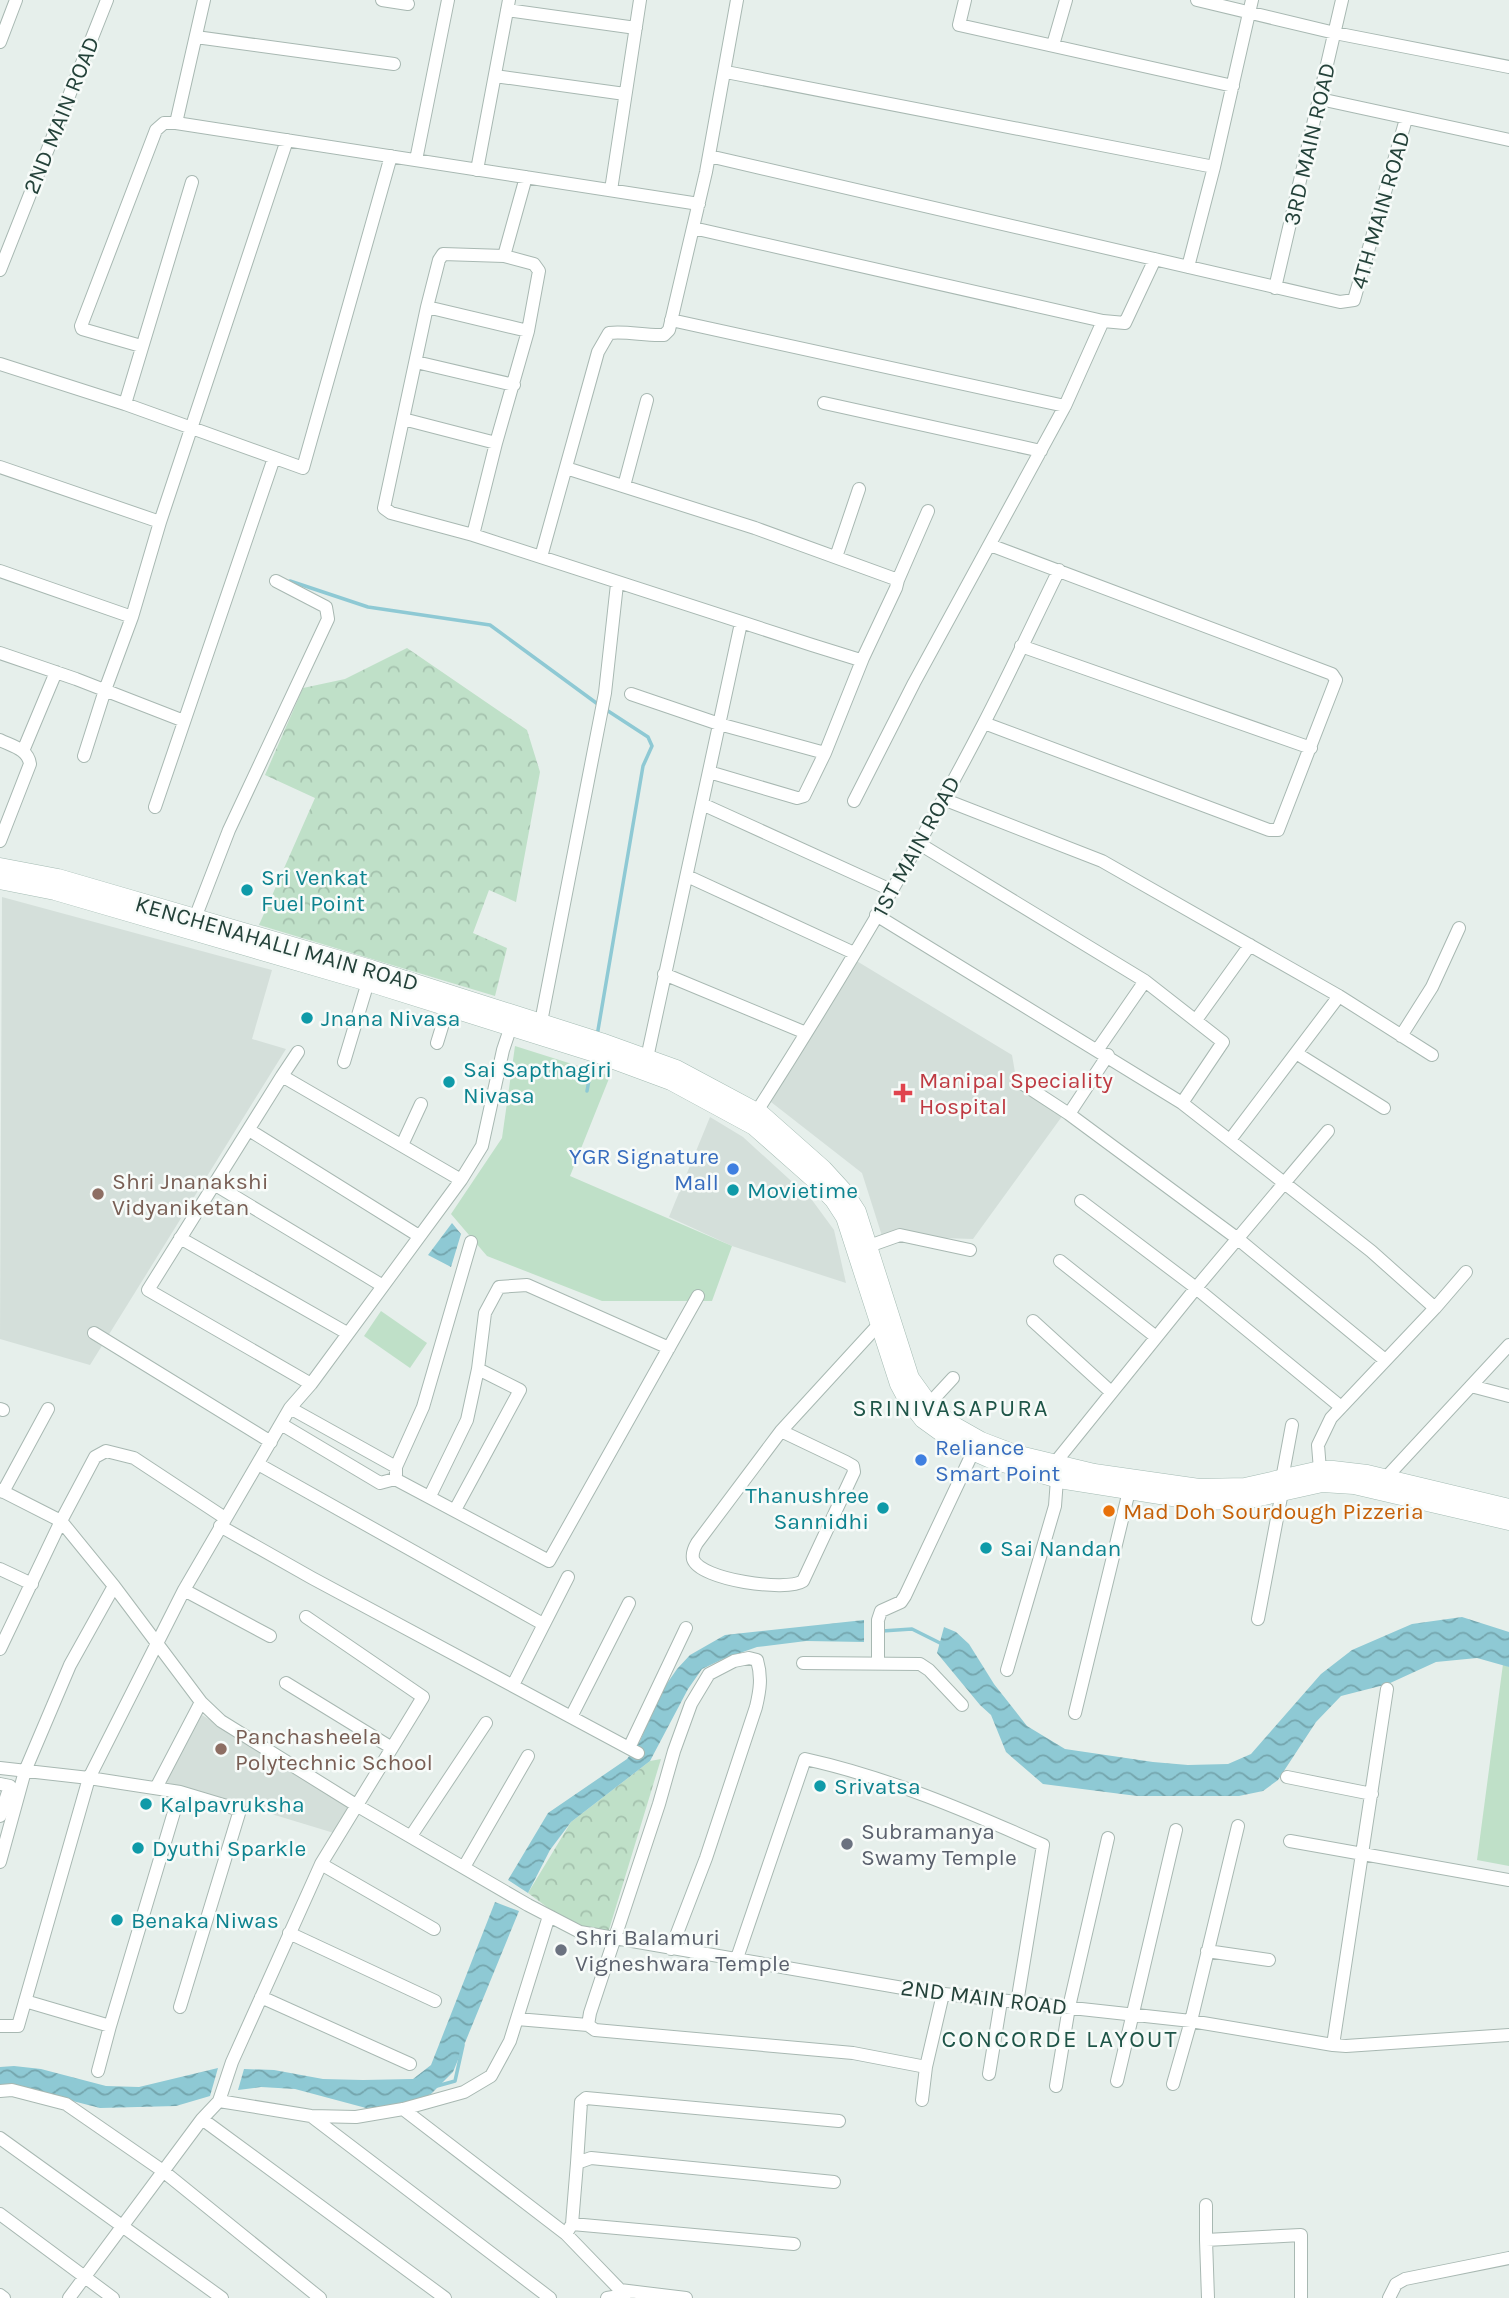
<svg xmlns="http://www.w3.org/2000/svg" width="1509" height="2298" viewBox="0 0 1509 2298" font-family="Karla,sans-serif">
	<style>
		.built { fill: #d4dfda }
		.grass { fill: #bfe0c8 }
		.forest { fill: url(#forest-crowns) }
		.water { fill: url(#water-waves) }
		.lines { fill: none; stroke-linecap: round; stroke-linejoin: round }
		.stream { stroke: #8ec9d4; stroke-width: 3.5 }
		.minor-casing { stroke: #a8b8b2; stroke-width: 14 }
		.secondary-casing { stroke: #a4bbb3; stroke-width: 19 }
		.minor { stroke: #fff; stroke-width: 12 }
		.secondary { stroke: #fff; stroke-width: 18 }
		.culture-dot { fill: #0f9aa8; stroke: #f7fbf9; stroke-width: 2.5 }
		.health-dot { fill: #e0444e; stroke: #f7fbf9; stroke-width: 2.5 }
		.shop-dot { fill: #3f7fe0; stroke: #f7fbf9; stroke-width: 2.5 }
		.education-dot { fill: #8d6e63; stroke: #f7fbf9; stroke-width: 2.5 }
		.food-dot { fill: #e8710a; stroke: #f7fbf9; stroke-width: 2.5 }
		.worship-dot { fill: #6b7280; stroke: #f7fbf9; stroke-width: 2.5 }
		.labels { text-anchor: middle; stroke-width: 5; stroke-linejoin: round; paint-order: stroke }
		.street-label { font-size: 23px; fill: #24423a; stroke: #f7fbf9 }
		.culture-label { font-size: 23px; fill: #0d838f; stroke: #f7fbf9; text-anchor: start }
		.health-label { font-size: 23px; fill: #be3a42; stroke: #f7fbf9; text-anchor: start }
		.shop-label { font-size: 23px; fill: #366cbe; stroke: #f7fbf9; text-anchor: end }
		.education-label { font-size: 23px; fill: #785e54; stroke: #f7fbf9; text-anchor: start }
		.food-label { font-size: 23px; fill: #c56008; stroke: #f7fbf9; text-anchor: start }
		.worship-label { font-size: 23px; fill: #5b616d; stroke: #f7fbf9; text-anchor: start }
		.neighbourhood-label { font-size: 24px; letter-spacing: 2px; fill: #1f5548; stroke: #f7fbf9 }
	</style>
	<defs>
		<pattern id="forest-crowns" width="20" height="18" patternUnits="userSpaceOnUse" patternTransform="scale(1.75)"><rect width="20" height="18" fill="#bfe0c8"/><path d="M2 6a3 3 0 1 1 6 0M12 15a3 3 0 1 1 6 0" fill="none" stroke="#a4c1ad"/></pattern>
		<pattern id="water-waves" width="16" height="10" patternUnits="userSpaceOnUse" patternTransform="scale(1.75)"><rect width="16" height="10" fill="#8ec9d4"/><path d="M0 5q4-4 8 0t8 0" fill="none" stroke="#74a5ad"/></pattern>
	</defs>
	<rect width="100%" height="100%" fill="#e6efeb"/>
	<!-- built -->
	<path class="built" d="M2,897l270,73 -20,69 34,10 -196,316 -90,-26z
		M855,960l157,95 5,29 46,31 -90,124 -91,-3 -20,-63 -91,-71z
		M710,1117l33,20 69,63 22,30 12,53 -114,-37 -63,-29z
		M202,1715l150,90 -18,28 -169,-51z"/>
	<!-- grass -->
	<path class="grass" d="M515,1046l95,30 -40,100 162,70 -20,55h-110l-115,-45 -36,-42 51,-76z
		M381,1311l46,32 -17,25 -46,-32z
		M1503,1664l6,3v199l-32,-6z"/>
	<!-- forest -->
	<path class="forest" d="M407,648l120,82 13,42 -24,130 -27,-12 -16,43 34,15 -12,48 -236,-71 56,-127 -50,-23 38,-87 42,-9z
		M661,1759l-53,174 -28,-4 -13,-7 -39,-29 43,-71 79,-61z"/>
	<!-- water -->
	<path class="water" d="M452,1223l9,11 -10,33 -23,-12z
		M1462,1617l47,15v35l-32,-9 -41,4 -48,22 -47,12 -25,26 -38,58 -15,11 -24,5h-102l-94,-12 -37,-32 -15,-37 -11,-10 -43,-52 7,-26 12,5 13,12 25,40 33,42 38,23 88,13 35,3 40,-1 23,-10 70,-80 31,-24 60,-26z
		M864,1620v22l-58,-1 -49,6 -34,12 -21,10 -14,20 -38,72 -79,61 -21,28 -22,43 -20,-13 40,-67 79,-54 13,-18 19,-46 18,-26 13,-14 35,-20z
		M495,1902l24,9 -66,161 -22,22 -29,13 -36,1 -71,-19 -34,-2 -23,3 6,-21 30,1 49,9 40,1 50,-1 18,-14z
		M14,2066l27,3 65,17 33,1 79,-19 -8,28 -34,10 -76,2 -82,-21 -18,1v-21z"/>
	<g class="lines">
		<!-- stream -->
		<path class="stream" d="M290,581l78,26 122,18 109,80
			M597,1036l46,-270 9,-20 -4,-9 -43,-28
			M587,1091l6,-33
			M882,1631l30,-2 32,16
			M437,2086l18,-5 8,-36"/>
		<defs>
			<path id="minor" d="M382,0l26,4
				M965,0l-6,25 274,61
				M1197,0l138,33 174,34
				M507,10l129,18
				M196,37l198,27
				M0,42l16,-42
				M1053,45l13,-45
				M726,72l488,95
				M495,76l130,18
				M1320,99l189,41
				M176,123l28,-123
				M709,156l631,146 14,-2 52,-181
				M416,160l32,-160
				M477,170l32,-170
				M611,190l29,-190
				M693,228l410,93
				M1188,267l26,-100 38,-167
				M0,270l107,-270
				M1275,288l67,-288
				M427,307l12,-47 4,-6 61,2 22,-79
				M671,320l394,86
				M528,331l-101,-24 -43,201 7,5 82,22 339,110 45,14 6,-1 33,-70 2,-8 -143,-52 -189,-60
				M141,346l-59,-17 -1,-3 75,-196 8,-7h12l523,81
				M416,362l98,23
				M0,364l125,40 178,64 88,-312
				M824,403l217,48
				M125,404l67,-222
				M403,419l93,24
				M0,467l160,55
				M624,486l23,-86
				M473,535l23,-92 32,-112 11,-60 -5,-7 -30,-8
				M541,557l57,-205 11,-19c19,-2 36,3 55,2l5,-5 37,-158 31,-172
				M836,557l23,-68
				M0,571l132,46 -27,73 -21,66
				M898,580l30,-69
				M132,617l28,-95 127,-382
				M1021,646l290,102
				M0,653l76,26 108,42
				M631,694l88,30 106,29
				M984,723l285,107h9l58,-150 -4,-6 -342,-129
				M0,740c12,6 28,9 30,24l-30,77
				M23,751l33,-79
				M709,772l88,26 7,-2 21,-43 38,-95
				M943,799l159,62 237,135 93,59
				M854,801l60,-118 151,-277 38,-85 22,2 30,-64
				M702,804l189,86
				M155,807l119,-349
				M918,843l227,138 78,61 -41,61
				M687,876l167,77
				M876,915l306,188 189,148 64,57 -104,110 -13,27 2,25
				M195,918l34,-88 99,-211 -2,-12 -50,-26
				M664,974l142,59
				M1196,1020l54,-75
				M541,1022l64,-329 12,-109
				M1401,1036l31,-49 27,-59
				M437,1043l11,-36
				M1098,1049l47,-68
				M1296,1053l88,55
				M1108,1055l-39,59 169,125 147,121
				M647,1058l94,-435
				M344,1062l24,-80
				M282,1076l16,-24
				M1017,1080l52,34
				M752,1119c82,-128 162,-261 232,-396 26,-50 50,-102 75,-153
				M249,1130l170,106
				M1230,1140l109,-144
				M402,1145l19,-41
				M214,1184l169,102
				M1081,1201l115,87 145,119
				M180,1238l167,95
				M869,1246l31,-11 70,15
				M1060,1261l96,76
				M1435,1308l31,-36
				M1033,1321l78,71
				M94,1333l177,109
				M478,1369l7,-56 14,-26 28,-2 142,63
				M311,1384l-163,-94 134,-214 179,104
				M1471,1386l38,10
				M928,1405l25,-27
				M290,1408l106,59v8
				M0,1409l3,1
				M281,1424l99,59 15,-4 154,82 149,-265
				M781,1431l65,31 7,4 1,6 -51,109c-16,11 -103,-1 -110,-22 -1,-5 1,-11 4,-16l84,-112 99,-108
				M258,1464l285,160
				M396,1467l27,-60 48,-165
				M1050,1469l146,-181 132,-157
				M1282,1479l10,-54
				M1381,1483l128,-138
				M0,1490l61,31 53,65 87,116 20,19 135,84 172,100 52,27 346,60 265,29 142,24 13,1 163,-11
				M3,1492l45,-83
				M430,1496l37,-76 11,-51 42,21 -65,120
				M220,1526l92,52 326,175
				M0,1569l32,15
				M184,1590l86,46
				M306,1617l117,80 -102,167 113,65
				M1258,1619l24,-127
				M0,1649l61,-128 34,-64 11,-6 28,7 91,60
				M803,1663l117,1 9,6 33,35
				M878,1663v-43l3,-9 20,-9 4,-6 68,-144
				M1007,1670l48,-164 2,-27
				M286,1683l106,65
				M513,1685l55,-108
				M1075,1713l54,-222
				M571,1717l58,-114
				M629,1748l57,-120
				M0,1768l89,10 95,-188 106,-182 21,-24 150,-204 21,-34 21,-96 10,-30
				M1287,1777l85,17
				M0,1784l10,2 -10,30
				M156,1788l45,-86
				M411,1836l75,-113
				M1290,1841l219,39
				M0,1862l25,-91 45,-106 44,-79
				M464,1867l64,-111
				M289,1933l146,68
				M671,1949l35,-91 50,-151c4,-17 6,-30 1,-47l-8,-2 -15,3 -25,13 -18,30 -17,47 -15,53 -69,209 -2,12 7,5 258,23 73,14 17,-73
				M1207,1951l62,9
				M736,1961l69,-202c82,18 162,52 238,86l-26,158
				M261,1997l149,67
				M25,2001l85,25 70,-234
				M517,2019l71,6
				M0,2026h18l71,-248 91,14 60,18 -60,197
				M1333,2045l54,-356
				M98,2071l12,-45
				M989,2074l12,-73
				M1117,2081l59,-251
				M1173,2084l18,-63 47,-195
				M1056,2086l13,-79 39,-169
				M0,2091l12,-1 54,14 97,67 157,127
				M922,2100l4,-33
				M219,2101l13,-39 89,-198
				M403,2109l163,125 6,-10 5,-61 14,-5 243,24
				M311,2116l239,182
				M202,2119l243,179
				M0,2138l222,160
				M577,2163l4,-61 5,-4 253,23
				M1206,2205v35
				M0,2214l113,84
				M572,2224l222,20
				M566,2234l59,61 -18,3
				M620,2290l66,8
				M0,2295l4,3
				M69,2298l133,-179 17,-18 92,15 45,1 47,-8 61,-17 27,-16 19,-35 39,-125
				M1208,2298l-2,-58 95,-5v63
				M1389,2298l7,-14 9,-5 104,-21"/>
			<path id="secondary" d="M0,867l58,11 313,91 230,73 75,27 86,46 61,54 21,23 13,20 53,166 23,32 18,14 30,17 34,13 79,19 105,15 46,-1 75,-17h13l34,4 142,34
				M0,880l55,11 313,91 230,72 73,27 83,45 60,53 20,21 11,17 54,167 7,13 17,22 36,26 34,15 66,19 139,22 48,-1 76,-17 32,2 155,36"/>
		</defs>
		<!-- minor casing -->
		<use href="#minor" class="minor-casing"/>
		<!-- secondary casing -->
		<use href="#secondary" class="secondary-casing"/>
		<!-- minor -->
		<use href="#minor" class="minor"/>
		<!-- secondary -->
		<use href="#secondary" class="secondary"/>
	</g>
	<!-- markers -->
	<g class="culture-dot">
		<circle cx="247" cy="890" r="7"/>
		<circle cx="307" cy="1018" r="7"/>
		<circle cx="449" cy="1082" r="7"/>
		<circle cx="733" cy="1190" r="7"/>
		<circle cx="883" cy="1508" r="7"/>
		<circle cx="986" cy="1548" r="7"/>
		<circle cx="820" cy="1786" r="7"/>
		<circle cx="146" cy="1804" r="7"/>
		<circle cx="138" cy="1848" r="7"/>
		<circle cx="117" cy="1920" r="7"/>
	</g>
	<path class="health-dot" d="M899.5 1082.5h7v7h7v7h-7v7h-7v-7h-7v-7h7z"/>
	<g class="shop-dot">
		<circle cx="733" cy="1169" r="7"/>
		<circle cx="921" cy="1460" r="7"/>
	</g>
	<g class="education-dot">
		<circle cx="98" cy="1194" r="7"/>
		<circle cx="221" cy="1749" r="7"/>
	</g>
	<circle class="food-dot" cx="1109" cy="1511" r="7"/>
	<g class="worship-dot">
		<circle cx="847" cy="1844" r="7"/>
		<circle cx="561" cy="1950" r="7"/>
	</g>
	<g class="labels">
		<!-- street labels -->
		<g class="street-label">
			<text transform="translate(61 115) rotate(-68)" y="8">2ND MAIN ROAD</text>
			<text transform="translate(1309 144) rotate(-77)" y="8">3RD MAIN ROAD</text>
			<text transform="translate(1380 210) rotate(-74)" y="8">4TH MAIN ROAD</text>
			<text transform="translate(916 846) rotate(-61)" y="8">1ST MAIN ROAD</text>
			<text transform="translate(277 943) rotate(16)" y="8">KENCHENAHALLI MAIN ROAD</text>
			<text transform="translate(984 1997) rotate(7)" y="8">2ND MAIN ROAD</text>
		</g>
		<!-- culture labels -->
		<g class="culture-label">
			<text x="261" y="885">Sri Venkat<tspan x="261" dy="26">Fuel Point</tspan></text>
			<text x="321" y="1026">Jnana Nivasa</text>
			<text x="463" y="1077">Sai Sapthagiri<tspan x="463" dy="26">Nivasa</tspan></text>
			<text x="747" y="1198">Movietime</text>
			<text x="869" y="1503" text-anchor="end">Thanushree<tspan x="869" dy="26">Sannidhi</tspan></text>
			<text x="1000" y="1556">Sai Nandan</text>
			<text x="834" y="1794">Srivatsa</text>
			<text x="160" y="1812">Kalpavruksha</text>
			<text x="152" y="1856">Dyuthi Sparkle</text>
			<text x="131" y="1928">Benaka Niwas</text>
		</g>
		<!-- health labels -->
		<g class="health-label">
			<text x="919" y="1088">Manipal Speciality<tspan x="919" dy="26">Hospital</tspan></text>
		</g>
		<!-- shop labels -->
		<g class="shop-label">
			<text x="719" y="1164">YGR Signature<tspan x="719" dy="26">Mall</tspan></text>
			<text x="935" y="1455" text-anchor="start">Reliance<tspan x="935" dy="26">Smart Point</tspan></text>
		</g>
		<!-- education labels -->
		<g class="education-label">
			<text x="112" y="1189">Shri Jnanakshi<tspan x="112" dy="26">Vidyaniketan</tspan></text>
			<text x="235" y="1744">Panchasheela<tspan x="235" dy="26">Polytechnic School</tspan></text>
		</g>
		<!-- food labels -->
		<g class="food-label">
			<text x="1123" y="1519">Mad Doh Sourdough Pizzeria</text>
		</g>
		<!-- worship labels -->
		<g class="worship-label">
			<text x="861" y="1839">Subramanya<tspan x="861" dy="26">Swamy Temple</tspan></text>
			<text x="575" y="1945">Shri Balamuri<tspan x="575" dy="26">Vigneshwara Temple</tspan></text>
		</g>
		<!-- neighbourhood labels -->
		<g class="neighbourhood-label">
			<text x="951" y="1416">SRINIVASAPURA</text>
			<text x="1060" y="2047">CONCORDE LAYOUT</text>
		</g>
	</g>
</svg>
